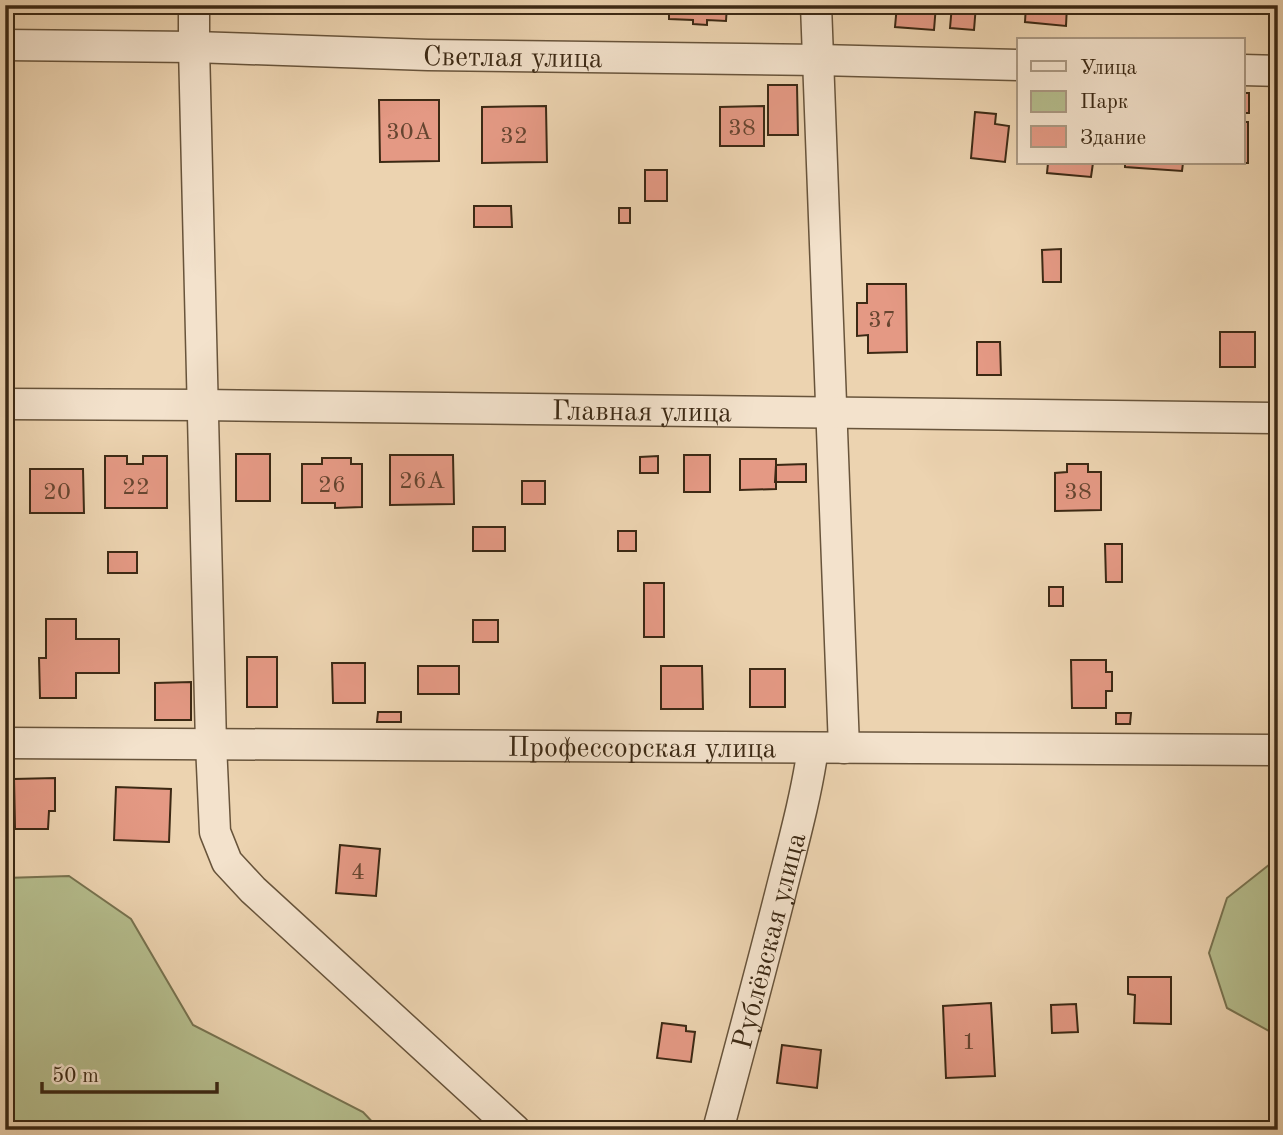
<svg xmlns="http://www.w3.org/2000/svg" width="1283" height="1135" viewBox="0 0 1283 1135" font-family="'Old Standard TT',serif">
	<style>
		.green { fill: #b5bd8d; stroke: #787350; stroke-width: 2 }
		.building { fill: #e49984; stroke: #3c2914; stroke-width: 2 }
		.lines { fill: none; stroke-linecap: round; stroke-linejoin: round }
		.minor-casing { stroke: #68543b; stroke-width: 33 }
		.minor { stroke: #f3e2cc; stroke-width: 30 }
		.labels { text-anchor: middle; stroke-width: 5; stroke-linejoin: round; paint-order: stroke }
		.number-label { font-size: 24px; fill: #664530 }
		.street-label { font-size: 28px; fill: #3c2914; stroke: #f3e2cc }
	</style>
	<rect width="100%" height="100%" fill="#ecd3b0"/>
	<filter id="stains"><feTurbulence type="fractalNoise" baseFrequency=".00286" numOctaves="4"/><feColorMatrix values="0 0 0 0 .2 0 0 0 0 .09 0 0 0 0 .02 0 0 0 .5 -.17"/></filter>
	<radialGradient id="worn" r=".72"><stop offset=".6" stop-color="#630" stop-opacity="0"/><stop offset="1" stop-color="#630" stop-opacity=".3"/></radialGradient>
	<!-- green -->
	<path class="green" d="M1278,859v177l-51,-28 -18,-55 18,-55 47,-37z
		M69,876l62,43 62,106 170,87 17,18h-375v-252z"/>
	<!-- building -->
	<path class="building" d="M105,5h17v8h-17z
		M122,5h46v8h-46z
		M281,5h50v8h-50z
		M435,5h31v4l-31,1z
		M669,5h58l-1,16 -19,-1v5l-14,-1v-4l-24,-1z
		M897,5h39l-2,25 -39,-3z
		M952,5h24l-2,25 -24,-2z
		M1026,5h41l-1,21 -41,-4z
		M768,85h29l1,50h-30z
		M1243,93h6v20h-6z
		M379,100h60v61l-59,1z
		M546,106l1,56 -65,1v-56z
		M764,106v40h-44v-39z
		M975,112l21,2 -1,10 14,2 -4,36 -34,-4z
		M1243,122h5v41h-18h13z
		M1048,163h45l-2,14 -44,-4z
		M1125,163h58l-1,8 -57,-4z
		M645,170h22v31h-22z
		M474,206h37l1,21h-38z
		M619,208h11v15h-11z
		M1061,249v33h-18l-1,-32z
		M867,284h39l1,68 -39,1v-18l-11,1v-33h10z
		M1220,332h35v35h-35z
		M977,342h23l1,33h-24z
		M236,454h34v47h-34z
		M390,455h63l1,49 -64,1z
		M684,455h26v37h-26z
		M105,456h22v8h16v-8h24v52h-62z
		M658,456v17h-18v-16z
		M322,458h29v6h11v43l-27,1v-5h-33v-39h20z
		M740,459h36v30l-36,1z
		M806,464v18h-31l1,-17z
		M1067,464h21v8h13v38l-46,1v-38l12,-1z
		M30,469h53l1,44h-54z
		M522,481h23v23h-23z
		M473,527h32v24h-32z
		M618,531h18v20h-18z
		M1105,544h17v38h-16z
		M108,552h29v21h-29z
		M644,583h20v54h-20z
		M1049,587h14v19h-14z
		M46,619h30v20h43v34h-43v25h-36l-1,-40h7z
		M473,620h25v22h-25z
		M247,657h30v50h-30z
		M1071,660h35v12h6v19h-6v17h-34z
		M332,663h33v40h-32z
		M418,666h41v28h-41z
		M661,666h41l1,43h-42z
		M750,669h35v38h-35z
		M191,682v38h-36v-37z
		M378,712h23v10h-24z
		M1116,713h15l-1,11h-14z
		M55,778v33h-6l-1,18h-33l-1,-50z
		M116,787l55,2 -2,53 -55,-2z
		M340,845l40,4 -4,47 -40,-3z
		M1128,977h43v47l-37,-1 1,-28 -7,-1z
		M991,1003l4,73 -49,2 -3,-72z
		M1076,1004l2,28 -26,1 -1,-28z
		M662,1023l24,3v5l9,1 -4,30 -34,-4z
		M782,1045l39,5 -4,38 -40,-5z"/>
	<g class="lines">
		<defs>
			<g id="minor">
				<path d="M194,5v42l17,697 4,88 12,30 26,28 262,240"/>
				<path d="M816,5l28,743"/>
				<path id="s1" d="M5,45l189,2 234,8 391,5 200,5"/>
				<path d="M1243,70l35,1"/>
				<path id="s2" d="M5,404l197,1 1076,13"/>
				<path id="s3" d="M5,743l1273,7"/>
				<path id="s4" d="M718,1130c21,-78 42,-156 62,-235 12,-48 26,-97 33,-147"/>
			</g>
		</defs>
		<!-- minor casing -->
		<use href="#minor" class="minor-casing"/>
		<!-- minor -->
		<use href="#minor" class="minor"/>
	</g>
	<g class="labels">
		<!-- number labels -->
		<g class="number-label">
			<text x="742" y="135">38</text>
			<text x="409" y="139">30А</text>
			<text x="514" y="143">32</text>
			<text x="882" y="327">37</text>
			<text x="422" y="488">26А</text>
			<text x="332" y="492">26</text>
			<text x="136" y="494">22</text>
			<text x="57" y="499">20</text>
			<text x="1078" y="499">38</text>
			<text x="358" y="879">4</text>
			<text x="969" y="1049">1</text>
		</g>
		<!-- street labels -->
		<g class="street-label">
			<text dy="10" stroke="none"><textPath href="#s1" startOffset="508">Светлая улица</textPath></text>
			<text dy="10" stroke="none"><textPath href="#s2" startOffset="637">Главная улица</textPath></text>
			<text dy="10" stroke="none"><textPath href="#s3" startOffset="637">Профессорская улица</textPath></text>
			<text dy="10" stroke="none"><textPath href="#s4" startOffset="196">Рублёвская улица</textPath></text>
		</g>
	</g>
	<!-- margin -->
	<rect width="1283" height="1135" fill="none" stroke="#ecd3b0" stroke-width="28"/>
	<rect x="7" y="7" width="1269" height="1121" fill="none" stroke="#3c2914" stroke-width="3.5"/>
	<rect x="14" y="14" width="1255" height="1107" fill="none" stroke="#3c2914" stroke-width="2"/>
	<!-- legend -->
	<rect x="1017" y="38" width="228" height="126" fill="#f3e2cc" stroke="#aa9882" stroke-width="2"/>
	<rect x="1031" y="61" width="35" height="10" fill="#f3e2cc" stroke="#aa9882" stroke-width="2"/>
	<text x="1080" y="74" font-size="21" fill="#3c2914">Улица</text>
	<rect x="1031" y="91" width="35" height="21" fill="#b5bd8d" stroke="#aa9882" stroke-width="2"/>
	<text x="1080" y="108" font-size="21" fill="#3c2914">Парк</text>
	<rect x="1031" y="126" width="35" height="21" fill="#e49984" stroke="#aa9882" stroke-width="2"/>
	<text x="1080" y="144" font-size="21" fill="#3c2914">Здание</text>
	<!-- scale -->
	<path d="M42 1082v10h175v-10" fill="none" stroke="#3c2914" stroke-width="3.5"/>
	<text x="52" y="1082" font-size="21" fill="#3c2914" stroke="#f3e2cc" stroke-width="5" paint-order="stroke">50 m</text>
	<rect width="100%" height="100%" filter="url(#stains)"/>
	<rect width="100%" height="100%" fill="url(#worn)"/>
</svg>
